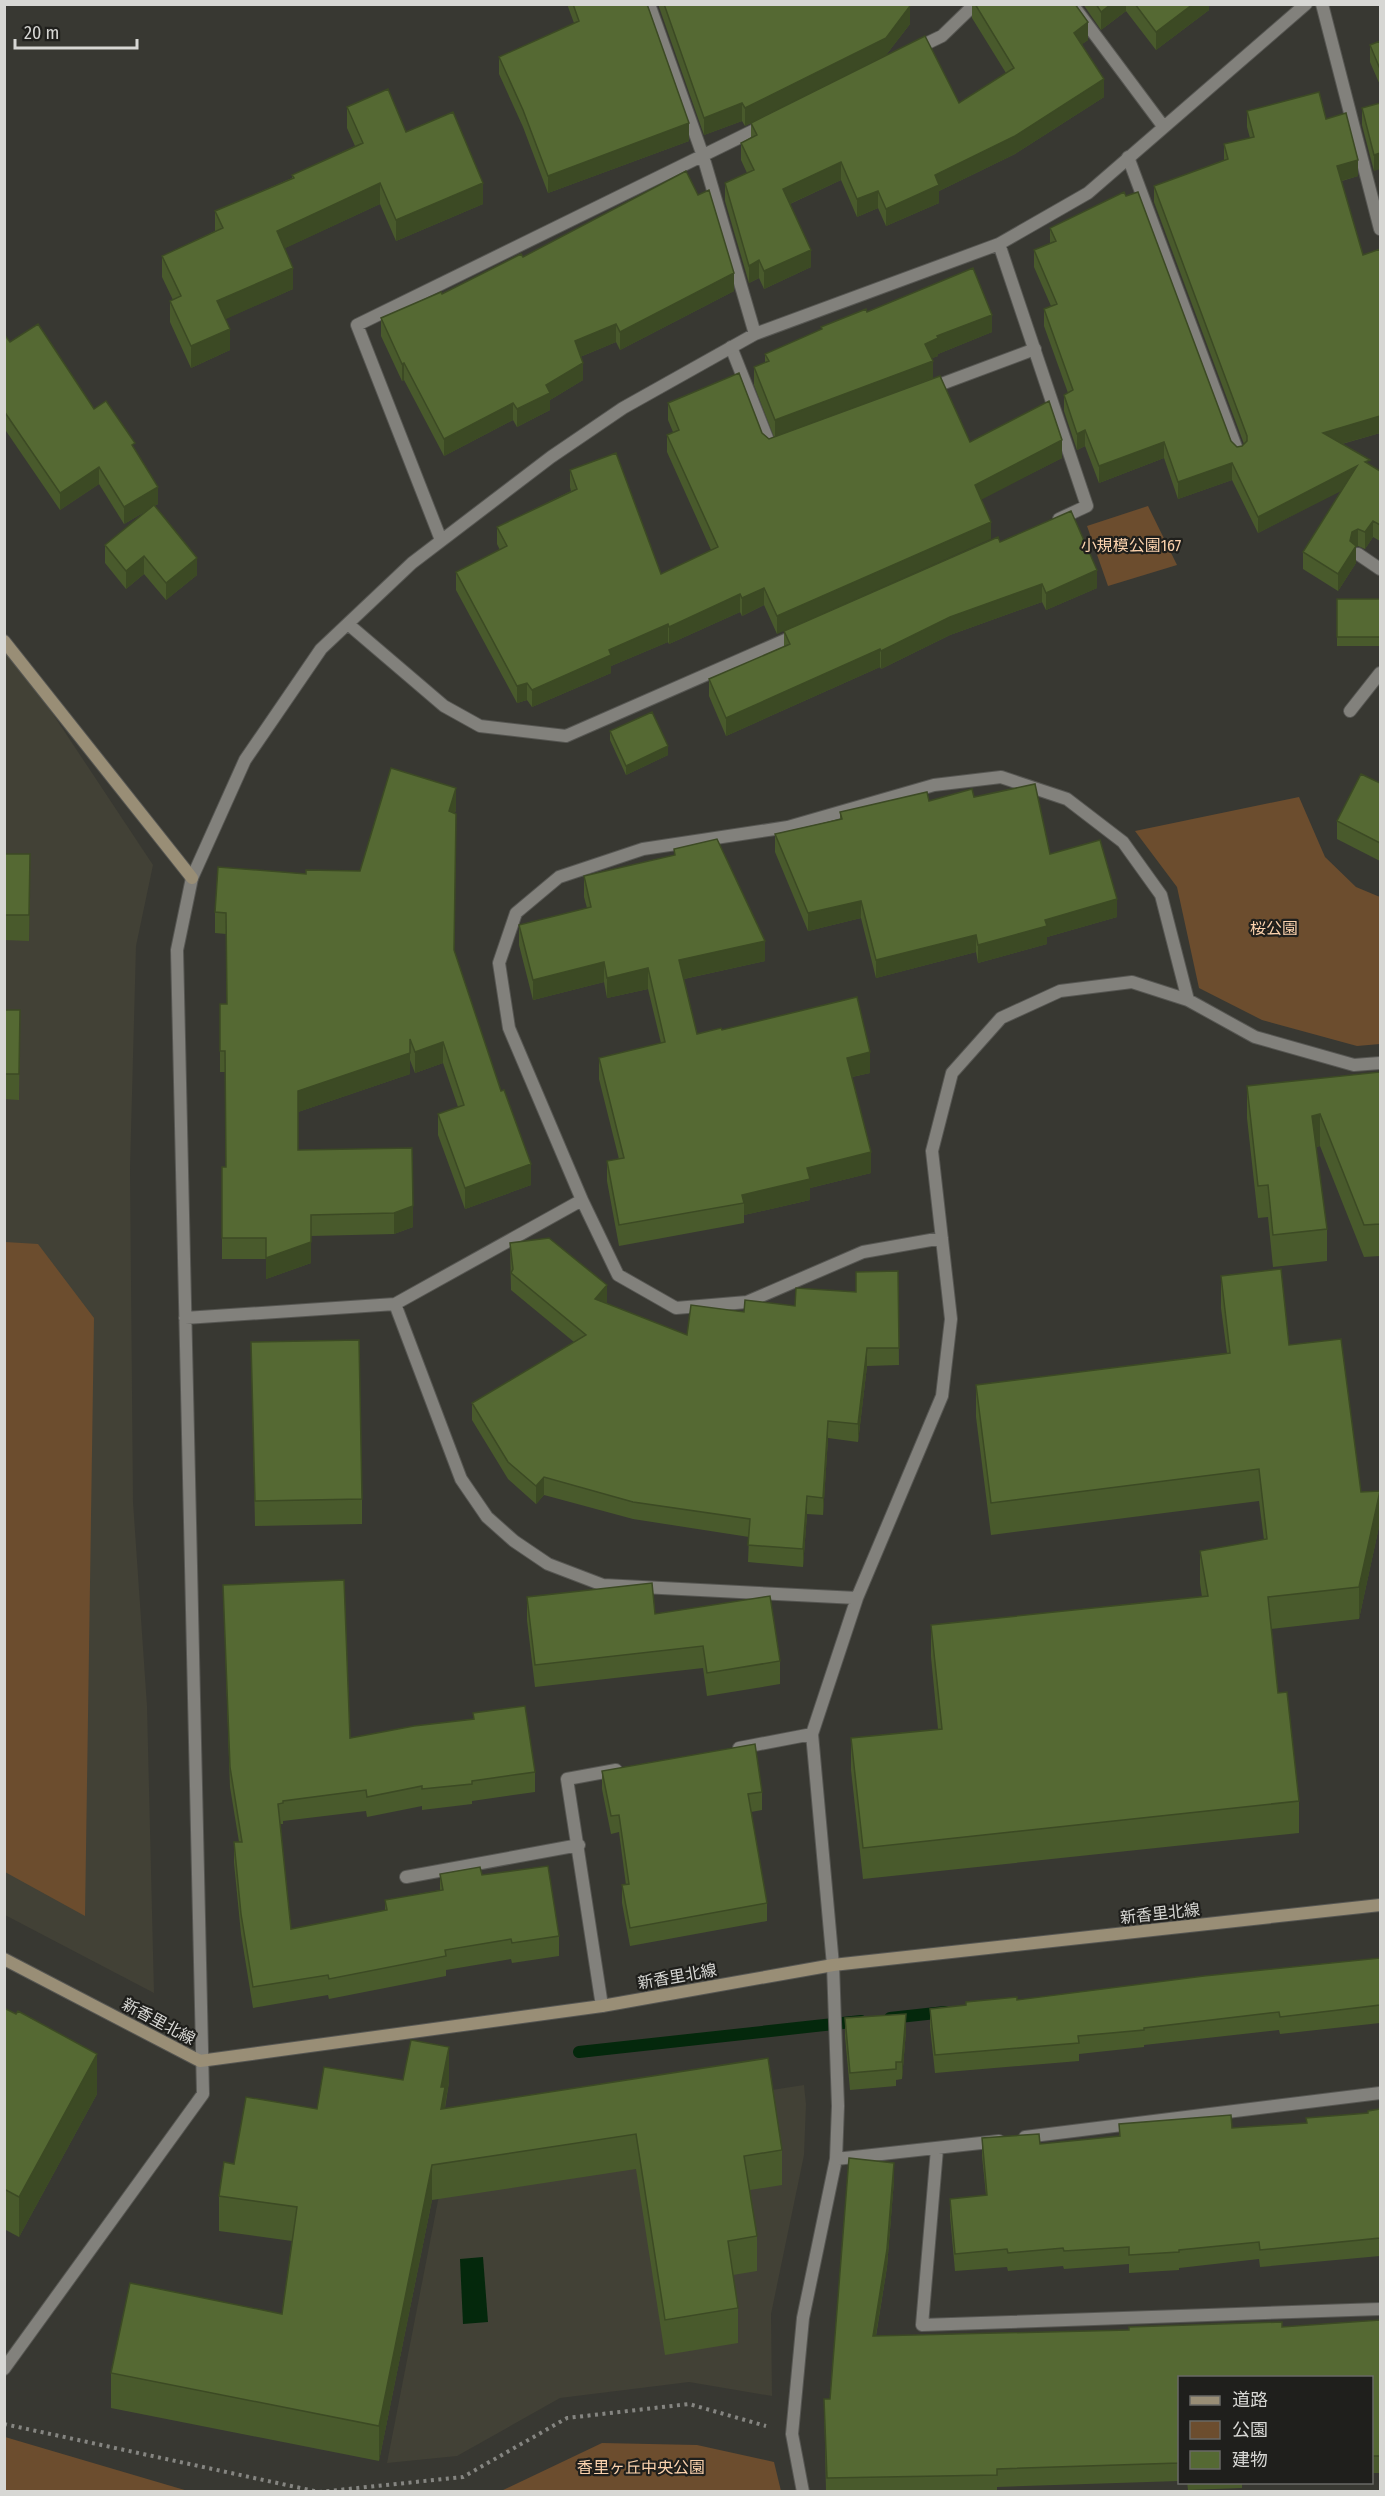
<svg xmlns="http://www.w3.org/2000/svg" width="1385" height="2496" viewBox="0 0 1385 2496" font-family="'Fira Sans Condensed','Noto Sans JP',sans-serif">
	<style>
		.built { fill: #424136 }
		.green { fill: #6c4d2e }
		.water { fill: #04280c }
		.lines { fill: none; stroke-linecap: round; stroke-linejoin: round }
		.stream { stroke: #04280c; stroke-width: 12 }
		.lane-casing { stroke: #565652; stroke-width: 14 }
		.street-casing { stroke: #565652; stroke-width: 14 }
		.secondary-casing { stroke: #565652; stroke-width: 14 }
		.path { stroke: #858581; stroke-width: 4; stroke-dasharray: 3 4.5; stroke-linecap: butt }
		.lane { stroke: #82817c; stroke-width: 12 }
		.street { stroke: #82817c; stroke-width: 12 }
		.secondary { stroke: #998e76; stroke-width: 12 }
		.wall { fill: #495a2c }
		.shaded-wall { fill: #3c4a24 }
		.building { fill: #556933; stroke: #3c4a24; stroke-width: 1.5 }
		.labels { text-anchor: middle; stroke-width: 4.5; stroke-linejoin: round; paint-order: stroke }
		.park-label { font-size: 16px; fill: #fbd2ad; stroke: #1f1f1c }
		.street-label { font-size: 16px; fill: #d7d7d4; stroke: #1f1f1c }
	</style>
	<rect width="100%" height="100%" fill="#383832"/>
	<!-- built -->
	<path class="built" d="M4,645l19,24 130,196 -17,81 -6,223 3,333 14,204 7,287 -149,-78z
		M804,2085l2,19 -2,51 -33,159 1,82 -83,-14 -129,16 -103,58 -70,7 63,-324z"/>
	<!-- green -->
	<path class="green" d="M1148,506l29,59 -69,21 -21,-60z
		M1299,797l26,60 31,30 24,10v147l-23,2 -95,-26 -63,-32 -22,-101 -42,-56z
		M5,1242l33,2 56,74 -9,598 -80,-44z
		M5,2437l183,54h-183z
		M602,2443l95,2 77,17 7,29h-280z"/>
	<!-- water -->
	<path class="water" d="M483,2257l5,65 -25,2 -3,-65z"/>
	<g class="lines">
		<!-- stream -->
		<path class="stream" d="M890,2018l55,-6
			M579,2052l282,-31"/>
		<defs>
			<path id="lane" d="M1128,157l111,298
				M731,347l40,101
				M928,389l107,-40
				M1358,554l22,15
				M1350,711l30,-38"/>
			<path id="street" d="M649,4l54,152 52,178
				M1072,4l91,122
				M1322,4l58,225
				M915,49l27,-13 33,-32
				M999,244l88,262 -28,13
				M441,540l-84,-215 408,-200
				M348,624l96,82 36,20 86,10 233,-102
				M942,1238l-79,14 -116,50 -71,6 -58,-33 -36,-75 -73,-172 -10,-65 17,-50 43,-36 84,-28 145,-22 146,-42 67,-8 66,22 56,43 38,53 27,105
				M395,1304l66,175 26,38 27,24 34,23 55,21 254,13
				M185,1318l210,-14 187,-104
				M739,1748l73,-14
				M406,1877l173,-32
				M602,2006l-35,-227 49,-9
				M1025,2137l355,-44
				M937,2149l-15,176 458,-16
				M836,2159l163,-18
				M4,2369l199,-275 -26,-1144 15,-72 53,-118 76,-111 91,-86 139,-106 72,-49 132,-74 244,-90 89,-51 218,-189
				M803,2492l-11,-58 11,-116 33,-159 2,-53 -5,-141 -21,-231 45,-136 85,-202 9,-77 -19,-168 20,-78 49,-55 59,-27 72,-9 56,18 67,37 99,28 26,-2"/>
			<path id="secondary" d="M4,641l188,237
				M4,1959l196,102 402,-55 231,-41 547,-60"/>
		</defs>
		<!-- lane casing -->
		<use href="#lane" class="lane-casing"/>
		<!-- street casing -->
		<use href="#street" class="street-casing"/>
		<!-- secondary casing -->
		<use href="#secondary" class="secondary-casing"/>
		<!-- path -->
		<path class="path" d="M4,2424l315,68
			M319,2492l144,-15 104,-59 122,-14 77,22"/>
		<!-- lane -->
		<use href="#lane" class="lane"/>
		<!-- street -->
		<use href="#street" class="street"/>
		<!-- secondary -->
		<use href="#secondary" class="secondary"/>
	</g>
	<!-- wall -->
	<path class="wall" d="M567,4h80l42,137 -141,52 -25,-66 -24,-53v-17l75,-34z
		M658,4h251l1,20 -24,31 -141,71 -3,-5 -38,14z
		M972,4h103l13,36 -6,4 22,53 -89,57 -76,37v12l-53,23 -8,-18 -21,9 -16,-37 -51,24 21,63 -47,22 -5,-11 -10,5 -24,-82v-18l22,-10 -6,-13v-17l10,-6v-14l208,-20 47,-30 -34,-55z
		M1083,4h126v6l-53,40 -30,-39 -25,19z
		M1380,41v44l-10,-23v-17z
		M1380,103l-6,68 -12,-46v-17z
		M347,107l59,25 77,72 -87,37 -16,-37 -95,44 8,41 -68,30 5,31 -39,18 -21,-46v-21l3,-1 -11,-23v-21l53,-25v-20l77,-33v-3l63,-29 -8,-18z
		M1247,111l79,8 32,57 -16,5 38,252 -38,11 28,21 10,6v70l-7,-4 -8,12 -7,-3 -2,1v16l-18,28 -35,-22v-17l39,-62 -84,43 -26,-53 -54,19 -14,-41 -65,25 -14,-37 -8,4 -13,-39v-16l4,-2 -24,-67v-17l7,-3 -17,-39v-17l16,-6v-16l181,213 6,6 5,-1 2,-2 -90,-242v-16l70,-26v-16l26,-6 -3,-11z
		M523,257l211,34 -114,59 -4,-8 -36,15 3,23 -33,20v10l-33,17 -4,-7 -69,36 -40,-76 -2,1 -21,-45v-18l61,-24z
		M867,312l125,20 -54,22v2l-6,2 1,20 37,64 92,16 -81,41 -204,135 -13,-29 -22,11 -2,-4 -71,32 -1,-2 -57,24v7l-79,34 -5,-7 -10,3 -61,-113v-18l44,-22 -3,-6v-17l74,-36 -1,-4v-17l91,104 50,-24 -44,-98v-17l6,-3 -5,-12v-17l94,30 7,6 5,-2 -20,-52v-18l11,-4v-9l56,-24v-3z
		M10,342l84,67 41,40 23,55 -4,2 43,69 -31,25 -22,-26 -18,15 -21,-26v-18l43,-35 -24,14 -25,-40 -39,26 -54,-79 -2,1z
		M1000,542l97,46 -51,22 -4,-8 -92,33 -69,34 -1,-2 -154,69 -17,-40v-17l75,-32v-16z
		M1337,599h43v47h-43z
		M610,731l58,24 -42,20 -16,-35z
		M1380,783v78l-43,-22v-18z
		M974,797l76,57 67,63 -70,20v7l-69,19 -2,-11 -100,26 -15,-60 -53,13 -33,-79v-18l65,-15v-7l89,-11z
		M456,809l-1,4 -1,138 77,234 -66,24 -27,-74v-21l20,-7 -15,-44 -28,10 -5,-13v14l-112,38v38l114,-2 1,79 -19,7 -83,2v27l-45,16v-20h-44v-92h4l-1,-95h-5v-68h7l-1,-70 -11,-1v-21l91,-38 54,-3z
		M674,849l91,112 -81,18 13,55 25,-4 148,43 -18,4 19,96 -61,15v12l-66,15v8l-125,23 -12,-65v-20l12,-2 -20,-80v-21l62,-15 -13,-54 -41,9 -3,-16 -71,18 -14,-55v-20l68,-17 -3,-11v-21l90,-21z
		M4,854l26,26 -1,61 -25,-1z
		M4,1010h16l-1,90 -15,-1z
		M1380,1072v184l-16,1 -44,-111 -4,1 11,82v32l-54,6 -5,-50 -10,1 -11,-100v-32z
		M510,1243l97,59 -1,1 81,32 57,-23 51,-6 61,-14 42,-21 1,94 -32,1 -9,76 -30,-4 -5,77 -16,-1 -4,53 -55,-5 1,-25 -116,-18 -89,-24 -8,9 -28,-25 -36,-59v-17l102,-61 -63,-52z
		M1221,1276l68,69 72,147 19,30 -21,97 -88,10 7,64 21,108v32l-436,46 -12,-109v-32l87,-9 -7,-72v-32l271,-28 -2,-14v-32l64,-11 -5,-39 -268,34 -15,-118v-32l251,-32 -6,-45z
		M251,1342l111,157v25l-107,2z
		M223,1585l127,153 123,-19v-6l62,59v20l-63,9v3l-50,6v-4l-55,11 -1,-6 -83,10v3h-3l11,105 94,-18v-11l55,-10v-16l42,1 77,61v20l-47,7 -1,-4 -65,11v6l-117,23 -1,-4 -75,13 -12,-74 -7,-71v-21h5l-9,-55z
		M527,1597l128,17 125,47v23l-73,12 -4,-28 -168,19 -8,-67z
		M602,1771l160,21v18l-11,2 16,91v18l-137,25 -8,-43v-18h4l-7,-53 -8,2 -9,-45z
		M1380,1958v65l-100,11 -1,-4 -135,15v2l-65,7v7l-144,12 -5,-46v-18l87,-9z
		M4,2008l93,86 -78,143 -15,-8z
		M845,2018l61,13 -4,48 -6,1v6l-46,4 -5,-54z
		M403,2080l46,2 -4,26 337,42v35l-32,5 7,46v35l-24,4 5,33v35l-73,12 -29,-186 -204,31 -53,261 -268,-53v-35l171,-59 10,-73 -73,-10v-35l15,-32 83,-55z
		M1380,2109v147l-120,11 -1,-8 -80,9v2l-50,3v-9l-65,5 -1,-3 -55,5 -1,-4 -52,4 -5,-55v-17l36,-4 -4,-39v-18l58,6 79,-8v-12l113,4 74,-5 62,-10z
		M894,2180l-7,87 -11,69 406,-9 98,-7v153h-9v-95h-192v103l-182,6v5h-171l-2,-93h6z
		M1187,2482h55v6l-54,2z"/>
	<!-- shaded-wall -->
	<path class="shaded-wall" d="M1111,4h15v7l-25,19v-18z
		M1193,4h16v6l-53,40v-18z
		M910,6v18l-24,31 -141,71v-18z
		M1088,22v18l-14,10v-17z
		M1104,79v18l-89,57 -76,37v12l-53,23v-17l49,-34z
		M742,103v18l-38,14v-17z
		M689,123v18l-141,52v-17z
		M1380,153v16l-6,2v-16z
		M1358,160v16l-21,6v-16z
		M841,162v18l-58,27v-18z
		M380,183v21l-103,48v-21z
		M483,183v21l-87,37v-21z
		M878,191v17l-21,9v-18z
		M811,250v17l-47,22v-18z
		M759,260v18l-10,5v-17z
		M293,268v21l-76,34v-22z
		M734,273v18l-114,59v-18z
		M992,315v17l-54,22v2l-13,5v-17l12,-8z
		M616,324v18l-41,17v-18z
		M230,329v21l-39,18v-22z
		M933,361v17l-158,59v-17z
		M404,363v17l-2,1v-17z
		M583,363v17l-33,20v10l-33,17v-18l29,-24z
		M513,403v17l-69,36v-17z
		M6,414v17l-2,1v-16z
		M1380,416v17l-57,16v-16z
		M1085,430v16l-8,4v-16z
		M1062,440v18l-87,45v-18z
		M1164,442v16l-65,25v-17z
		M1232,463v17l-54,19v-17z
		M1357,466v17l-99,50v-16z
		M99,467v17l-39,26v-17z
		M158,487v17l-34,20v-17z
		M1373,521v16l-8,12v-17z
		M991,522v17l-214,95v-18z
		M1358,529v17l-2,1v16l-18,28v-17l12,-33 2,-9z
		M144,556v18l-18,15v-18z
		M197,558v17l-31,25v-17z
		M1097,570v18l-51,22v-17z
		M1042,584v18l-92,33 -69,34v-18l69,-34z
		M764,588v17l-22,11v-18z
		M740,594v18l-71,32v-17z
		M668,624v18l-57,24v7l-79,34v-17l77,-40z
		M880,649v18l-154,69v-18z
		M527,683v17l-10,3v-17z
		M668,746v9l-42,20v-9z
		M456,788v21l-7,23v-21z
		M30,854v26l-1,61v-26z
		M1117,899v18l-70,20v7l-69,19v-18l67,-25z
		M861,901v17l-53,13v-18z
		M976,935v17l-100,26v-18z
		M765,941v20l-86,19v-20z
		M604,962v20l-71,18v-20z
		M648,968v21l-41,9v-20z
		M443,1042v21l-28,10v-21z
		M870,1052v21l-23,5v-20z
		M410,1053v21l-112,38v-21z
		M1320,1114v32l-8,2v-32z
		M871,1152v21l-61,15v12l-66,15v-12l-2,-8 65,-27z
		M531,1164v21l-66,24v-21z
		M413,1206v21l-19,7v-21z
		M311,1242v21l-45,16v-21z
		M607,1285v17l-12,14v-17z
		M867,1348v18l-9,76v-18z
		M828,1421v17l-5,77v-17z
		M544,1477v18l-8,9v-18z
		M1380,1491v31l-21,97v-32z
		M807,1496v18l-4,53v-18z
		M906,2014v17l-4,48v-17z
		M449,2047v35l-4,23v17l-4,22v-57z
		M97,2054v40l-78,143v-40z
		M894,2163v17l-7,87 -14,86v-17z
		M432,2165v35l-53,261v-35z"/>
	<!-- building -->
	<path class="building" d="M573,4h74l42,119 -141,53 -25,-66 -24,-53 80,-36z
		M664,4h245l1,2 -24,32 -141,70 -3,-5 -38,15z
		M975,4h100l13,18 -14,11 30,46 -89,57 -80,39 4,10 -53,24 -8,-18 -21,8 -16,-37 -58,27 28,61 -47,21 -5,-11 -10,6 -24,-83 29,-13 -13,-27 16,-8 -6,-12 174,-87 34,67 55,-35z
		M1096,4h15l-10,8z
		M1135,4h58l-37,28z
		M1380,41v28l-10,-24z
		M388,89l18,43 47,-20 30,71 -87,37 -16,-37 -103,48 16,37 -76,33 13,28 -39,17 -21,-45 11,-5 -19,-40 61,-28 -8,-17 79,-33 -2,-3 71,-32 -16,-36z
		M1319,92l7,27 20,-6 12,47 -21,6 26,89 17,-6v167l-57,17 47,27 -5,2 15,9v54l-7,-4 -8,11 -7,-3 -6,3 -2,9 6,5 -18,28 -35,-22 54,-86 -99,51 -26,-54 -54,19 -14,-40 -65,24 -14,-36 -8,4 -13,-39 9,-5 -29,-81 13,-5 -23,-54 22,-9 -6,-13 74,-36 2,4 12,-4 93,249 6,6 5,-1 5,-5v-5l-93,-250 74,-27 -4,-15 30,-7 -7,-26z
		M1380,103v50l-6,2 -12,-47z
		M686,171l12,24 11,-5 25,83 -114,59 -4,-8 -41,17 8,22 -37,22 4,8 -33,16 -4,-6 -69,36 -40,-76 -2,1 -21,-46 60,-26 1,2 79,-40 2,3z
		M973,268l19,47 -55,21 1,2 -13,6 8,17 -158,59 -21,-53 15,-6 -4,-7 57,-25 -1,-2 45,-18 1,3z
		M38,324l56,85 12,-8 29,42 -3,2 26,42 -34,20 -25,-40 -39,26 -54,-79 -2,2v-82l6,8z
		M739,373l23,60 7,6 171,-63 30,66 79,-41 13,39 -87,45 16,37 -214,94 -13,-28 -22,10 -2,-4 -71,33 -1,-3 -59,26 2,5 -79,35 -5,-7 -10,3 -61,-114 51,-26 -10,-19 80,-38 -7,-19 46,-17 45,121 57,-27 -51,-112 12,-5 -11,-27z
		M154,505l43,53 -31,25 -22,-27 -18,15 -21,-26z
		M1071,511l26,59 -51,23 -4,-9 -92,33 -69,34 -1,-2 -154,69 -17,-39 81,-35 -6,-13 214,-94 2,5z
		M1337,599h43v38h-43z
		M652,712l16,34 -42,20 -16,-35z
		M391,768l65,20 -7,23 7,3 -2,136 47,141 3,-1 27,74 -66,24 -27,-74 26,-9 -21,-63 -28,10 -5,-13v14l-112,38v59l114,-2 1,58 -19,7 -83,2v27l-45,16v-20h-44v-71h4l-1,-116h-5v-47h7l-1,-91 -11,-1 3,-45 88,7v-4l54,1z
		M1361,774l19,9v60l-43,-22z
		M1035,784l15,70 50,-14 17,59 -72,21 2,6 -69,19 -2,-10 -100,25 -15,-59 -53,12 -33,-79 67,-15 -2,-7 87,-20 2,9 43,-12 2,8z
		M717,839l48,102 -86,19 18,74 24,-6 1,2 135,-33 13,55 -23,6 24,94 -64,16 3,11 -68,16 2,8 -125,22 -12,-64 17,-3 -25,-100 66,-16 -17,-74 -41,10 -3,-16 -71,18 -14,-55 72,-18 -7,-31 91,-21 -1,-6z
		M4,854h26l-1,61h-25z
		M4,1010h16l-1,64h-15z
		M1380,1072v152l-16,1 -44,-111 -8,2 15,113 -54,6 -5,-50 -10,1 -11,-100z
		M549,1238l58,47 -12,14 92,36 4,-30 53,7 1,-12 50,6 1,-18 60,4v-20l42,-1 1,77h-32l-9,76 -30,-3 -5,77 -16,-2 -4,53 -55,-4 2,-26 -117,-17 -89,-25 -8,9 -28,-24 -36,-59 114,-68 -75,-62 2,-4 -3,-26z
		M1281,1269l8,76 52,-6 20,153 19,-1 -21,96 -91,10 10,96 9,-1 12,109 -436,47 -12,-110 91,-9 -11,-104 277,-29 -8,-45 67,-12 -8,-70 -268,34 -15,-118 254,-32 -9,-77z
		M359,1340l3,159 -107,2 -4,-159z
		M344,1580l6,158 64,-12 60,-7 -1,-6 52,-7 10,66 -63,9v3l-50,5v-3l-55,11 -1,-7 -83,11v2l-5,1 13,125 96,-19 -2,-10 58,-10 -3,-16 40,-7 2,8 66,-9 11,70 -47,7 -1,-4 -66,11 1,6 -117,23 -1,-4 -75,12 -12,-73 -7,-72h8l-12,-75 -7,-182z
		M652,1583l3,31 115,-18 10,65 -73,12 -4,-27 -168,19 -8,-68z
		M755,1744l7,48 -14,2 19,109 -137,25 -8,-43 7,-1 -10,-69 -8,1 -9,-45z
		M1380,1958v47l-100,12 -1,-5 -135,16v2l-66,6 1,7 -144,12 -5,-46 36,-4v-3l51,-5v3l187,-24z
		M4,2008l12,6 2,-3 79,43 -78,143 -15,-8z
		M906,2014l-4,48h-6v7l-46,4 -5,-55z
		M411,2040l38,7 -8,40h4l-4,22 327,-51 14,92 -38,6 13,80 -29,5 10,67 -73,12 -29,-186 -204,31 -53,261 -268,-53 19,-90 152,31 15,-107 -78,-11 5,-34 10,2 12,-67 71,12 7,-42 79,13z
		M1380,2109v129l-120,12 -1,-8 -80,8v2l-50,3v-8l-65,4 -1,-3 -55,5 -1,-4 -52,5 -5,-55 37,-4 -5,-57 57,-4 1,10 80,-8 -1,-12 112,-9 1,13 75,-5 -1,-5 62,-5v-2z
		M849,2158l45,5 -7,86 -14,87 256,-6v-3l153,-5v5l98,-7v136h-9v-78h-192v85l-182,6v6l-170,3 -3,-79h6z"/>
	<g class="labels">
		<!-- park labels -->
		<g class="park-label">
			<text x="1131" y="551">小規模公園167</text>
			<text x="1274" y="934">桜公園</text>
			<text x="641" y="2473">香里ヶ丘中央公園</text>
		</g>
		<!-- street labels -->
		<g class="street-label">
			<text transform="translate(1160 1913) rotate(-6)" y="6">新香里北線</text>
			<text transform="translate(677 1976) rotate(-10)" y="6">新香里北線</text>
			<text transform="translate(159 2021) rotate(28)" y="6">新香里北線</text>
		</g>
	</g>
	<!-- border -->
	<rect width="1385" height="2496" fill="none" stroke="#d7d7d4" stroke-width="12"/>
	<!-- legend -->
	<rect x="1178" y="2376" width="195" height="108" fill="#1f1f1c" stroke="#696966" stroke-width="1.5"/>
	<rect x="1190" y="2396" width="30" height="9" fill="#998e76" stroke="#696966" stroke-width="1.5"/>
	<text x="1232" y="2406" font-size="18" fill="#d7d7d4">道路</text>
	<rect x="1190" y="2421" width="30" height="18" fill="#6c4d2e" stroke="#696966" stroke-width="1.5"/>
	<text x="1232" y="2436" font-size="18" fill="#d7d7d4">公園</text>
	<rect x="1190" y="2451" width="30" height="18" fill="#556933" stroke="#696966" stroke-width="1.5"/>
	<text x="1232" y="2466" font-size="18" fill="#d7d7d4">建物</text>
	<!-- scale -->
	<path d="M15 39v9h122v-9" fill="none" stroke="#d7d7d4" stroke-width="3"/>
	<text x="24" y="39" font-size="18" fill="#d7d7d4" stroke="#1f1f1c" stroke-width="4.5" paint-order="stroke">20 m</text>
</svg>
